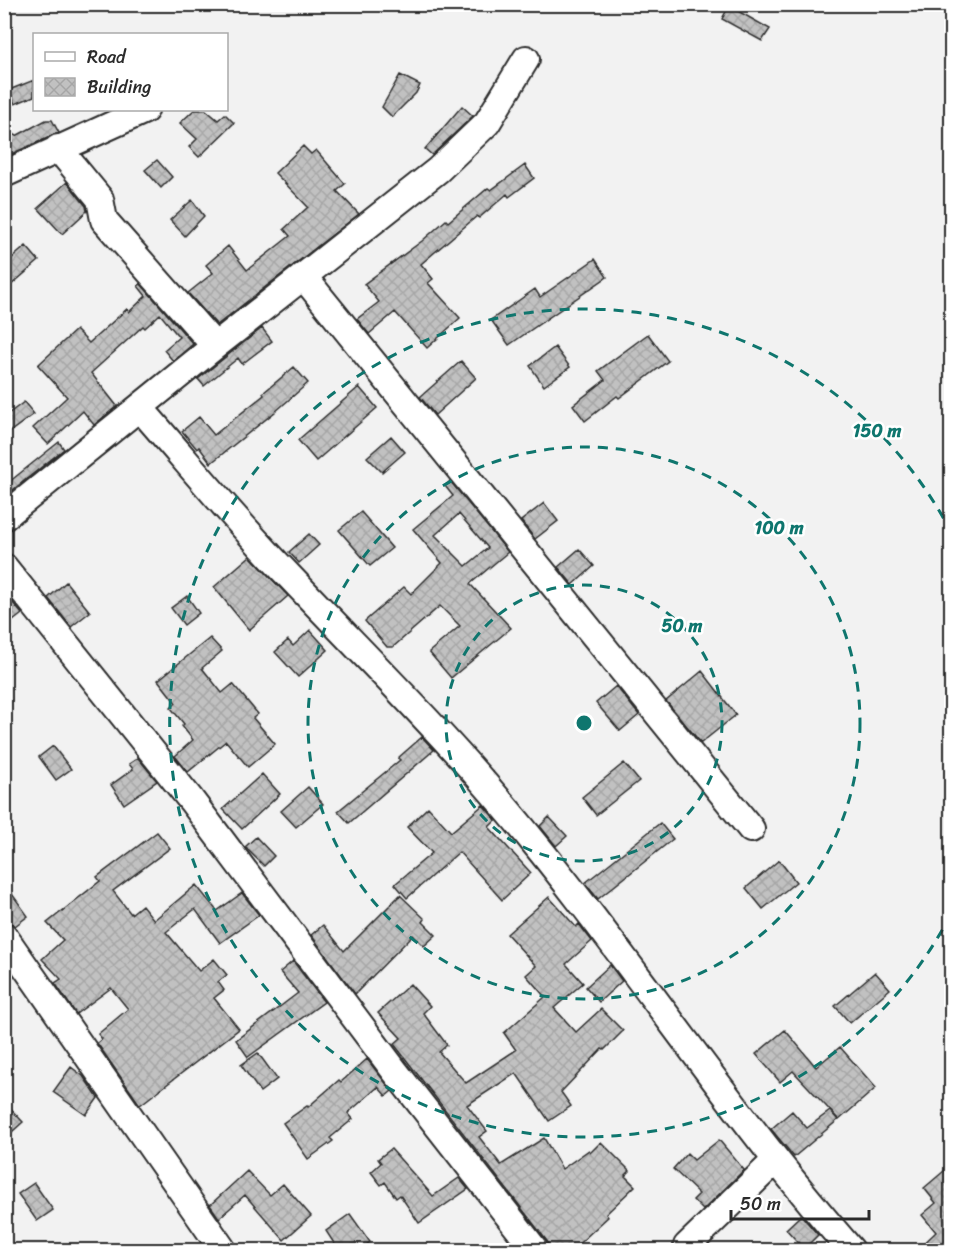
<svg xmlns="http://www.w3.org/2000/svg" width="956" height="1255" viewBox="0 0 956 1255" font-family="Sriracha,sans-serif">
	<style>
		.building { fill: url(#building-cross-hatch); stroke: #2b2b2b; stroke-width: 1.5; fill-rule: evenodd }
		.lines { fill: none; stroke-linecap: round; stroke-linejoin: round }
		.minor-casing { stroke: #2b2b2b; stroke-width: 30 }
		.minor { stroke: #fff; stroke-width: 26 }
		.ring { fill: none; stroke: #0f766e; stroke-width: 3; stroke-dasharray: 10 8 }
		.centre { fill: #0f766e; stroke: #fff; stroke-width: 3 }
		.ring-label { font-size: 18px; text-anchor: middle; font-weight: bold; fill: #0f766e; stroke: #fff; stroke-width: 5; stroke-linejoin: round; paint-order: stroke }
	</style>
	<defs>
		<pattern id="building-cross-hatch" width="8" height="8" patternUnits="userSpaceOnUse" patternTransform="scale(1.5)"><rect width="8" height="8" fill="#c1c1c1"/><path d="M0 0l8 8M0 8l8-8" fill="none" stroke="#a6a6a6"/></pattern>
	</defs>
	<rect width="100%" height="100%" fill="#f2f2f2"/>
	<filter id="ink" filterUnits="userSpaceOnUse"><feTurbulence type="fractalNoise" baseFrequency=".0167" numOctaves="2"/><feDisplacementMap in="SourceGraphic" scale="12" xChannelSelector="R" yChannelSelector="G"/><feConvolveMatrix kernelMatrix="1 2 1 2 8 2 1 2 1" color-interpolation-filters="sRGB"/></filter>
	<g filter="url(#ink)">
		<!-- building -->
		<path class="building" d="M729,6l41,23 -8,12 -40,-22z
			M400,75l20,10 -4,8 -24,24 -10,-10z
			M34,80v16l-19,8 -6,-14z
			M462,106l11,10 -41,39 -7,-6z
			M194,110h12l12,10 7,-6 9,9 -35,34 -10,-10 8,-8 -17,-16z
			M46,120h6l7,13 -55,24v-15l10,-8 2,2z
			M303,146l8,8 5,-4 29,34 -8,7 22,23 -142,111 -29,-32 25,-20 -7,-8 22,-19 19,24 43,-34 -6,-7 24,-22 -33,-34z
			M157,160l15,17 -11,11 -16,-18z
			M525,165l9,13 -25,19 -2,-3 -28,24 -2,-2 -56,48 12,15 -5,4 32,35 -33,30 -32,-36 -26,22 -12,-15 22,-17 -15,-18 58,-43 24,-21 2,2 40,-34 3,2z
			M67,182l19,24 1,5 -25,23 -24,-26z
			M192,200l12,16 -19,20 -15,-16z
			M26,246l13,15 -35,30v-26z
			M595,259l12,18 -98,68 -18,-25 44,-31 5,8z
			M141,284l52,60 -20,17 -9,-11 15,-13 -19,-23 -15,14 -2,-2 -52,47 26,33 -23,19 -11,-14 -35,33 -15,-16 34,-31 -29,-32 38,-35 13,13 38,-34 2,3 17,-16 -8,-10z
			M262,328l10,13 -30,23 -4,-6 -34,28 -6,-7z
			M648,334l20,27 -49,37 -2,-2 -32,25 -12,-16 32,-25 -7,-9z
			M555,347l15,20 -26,19 -14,-20z
			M461,361l15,17 -41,37 -15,-18z
			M294,367l14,16 -33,29 -64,51 -12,-16 -2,2 -15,-18 17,-14 15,18 50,-40 -1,-2z
			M359,387l18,21 -61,53 -18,-21z
			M24,402l10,12 -30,22v-19z
			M391,436l14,16 -23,20 -15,-15z
			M59,442l5,7 -60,48v-11z
			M450,481l58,71 -38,32 41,44 -60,50 -22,-26 31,-26 -20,-20 -47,41h-6l-22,-26 39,-34 7,7 31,-31 -29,-34 40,-33 -8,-10zM459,514l29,34 -22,18 -31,-31z
			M544,503l14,18 -23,18 -14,-18z
			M361,512l31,36 -22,18 -31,-36z
			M309,534l10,11 -20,18 -10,-11z
			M579,549l15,17 -21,19 -15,-18z
			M250,556l38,40 -39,34 -35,-43z
			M66,582l24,30 -19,15 -23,-29z
			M4,592l18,22 -18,14z
			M187,596l12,17 -15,12 -13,-17z
			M310,630l18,20 -30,27 -23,-25 13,-12 5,6z
			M210,638l12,13 -20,17 20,25 11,-9 25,30 -5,4 22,26 -27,23 -22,-26 -38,31 -13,-16 18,-16 -11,-14 2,-2 -13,-16 5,-5 -18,-23z
			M702,671l34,44 -35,28 -35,-42z
			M616,686l23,29 -19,16 -24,-28z
			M422,737l12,13 -85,73 -11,-12 62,-51 -2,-2z
			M53,746l18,23 -15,11 -17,-23z
			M138,758l19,23 -33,23 -13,-19 22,-16 -4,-5z
			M624,763l15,18 -43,34 -14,-18z
			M262,774l18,20 -38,35 -19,-20z
			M308,787l15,17 -27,23 -15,-16z
			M483,805l13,15 -7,7 42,46 -29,27 -43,-48 -52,46 -12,-14 37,-31 -25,-26 21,-20 23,25z
			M549,817l18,19 -11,10 -16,-20z
			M660,823l13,16 -75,60 -13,-16z
			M157,832l13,16 -57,43 18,23 11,-9 12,15 42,-35 21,26 25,-18 17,22 -39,28 -25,-34 -29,23 33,39 15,-12 13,16 -9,7 6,8 -10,8 25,31 -99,76 -43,-62 5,-4 -4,-5 30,-25 -17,-21 -35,26 -21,-31 6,-4 -19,-20 21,-19 -16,-17 53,-42 -3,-4z
			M256,837l18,19 -10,10 -19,-19z
			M779,860l17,22 -33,27 -17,-21z
			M4,883l24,33 -13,10 -11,-5z
			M400,895l25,24 -2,3 13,13 -12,11 -11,-11 -58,59 -44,-59 12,-10 21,26z
			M549,897l27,30 3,-3 13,17 -26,23 17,19 -29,25 22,24 25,-23 22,22 -19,19 -2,-1 -41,43 10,14 -22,15 -33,-48 -49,32 20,26 -8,6 22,28 43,-27 18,31 27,-19 2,2 10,-10 29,29 -5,5 10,10 -29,28 2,3 -37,34h-21l-3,-10 -153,-197 7,-6 -23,-25 32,-29 20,22 -7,7 24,32 -8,7 27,31 50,-33 -12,-17 41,-36 -19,-22 10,-9 -29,-32z
			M293,961l31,41 -76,55 -12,-17 62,-47 -18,-21z
			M610,965l12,16 -23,21 -13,-15z
			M875,972l15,17 -40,34 -15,-17z
			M785,1030l31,37 24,-20 36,41 -37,32 -46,-49 -13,11 -24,-28z
			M258,1053l19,26 -17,13 -19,-27z
			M367,1059l25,32 -6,5 -8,-9 -30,26 5,6 -23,19 3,3 -25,18 -25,-36 24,-17 1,1 31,-27 2,2z
			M71,1067l12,9 15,22 -12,17 -33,-23z
			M4,1102l19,20 -19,17z
			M792,1111l15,17 23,-17 8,9 -44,37 -23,-28z
			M719,1140l25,30 -41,40 -10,-10 6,-6 -26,-25 14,-16 7,7z
			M391,1149l42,47 26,-18 9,11 -49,34 -19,-28 -4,3 -11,-16 -4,3 -10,-13 10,-9 -3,-4z
			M951,1165v86h-35l20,-19 -14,-17 14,-12 -12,-15z
			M247,1171l23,24 13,-11 28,32 -27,24 -39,-45 -26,23 -9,-13z
			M34,1183l19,27 -16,11 -19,-27z
			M350,1214l20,28 -12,9h-19l-13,-20z
			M801,1215l17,20 -14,14 -18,-20z"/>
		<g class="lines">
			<defs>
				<path id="minor" d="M58,148l42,51 4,21 111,126
					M4,174l141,-64
					M303,276l448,553
					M140,408c50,57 98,116 151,170 71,75 145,148 212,227 122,144 224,304 348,445
					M4,517l211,-171 223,-176 49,-47 39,-64
					M4,567l187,233 203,270 141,180
					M4,936l219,314
					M691,1250l-4,-4 89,-86"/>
			</defs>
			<!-- minor casing -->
			<use href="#minor" class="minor-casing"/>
			<!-- minor -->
			<use href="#minor" class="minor"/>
		</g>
	</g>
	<!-- distance rings -->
	<g class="ring">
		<circle cx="584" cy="723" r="138"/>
		<circle cx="584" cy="723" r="276"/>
		<path d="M951 914A414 414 0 1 1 951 532"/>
	</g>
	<circle cx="584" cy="723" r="9" class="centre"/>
	<g class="ring-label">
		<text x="877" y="437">150 m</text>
		<text x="779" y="534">100 m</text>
		<text x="682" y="632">50 m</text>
	</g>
	<!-- margin -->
	<rect width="956" height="1255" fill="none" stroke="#fff" stroke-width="24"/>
	<rect x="12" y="12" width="932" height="1231" fill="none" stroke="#2b2b2b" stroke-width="2" filter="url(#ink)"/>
	<!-- legend -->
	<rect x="33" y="33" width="195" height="78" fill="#ffffff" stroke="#aaaaaa" stroke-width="1.5"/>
	<rect x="45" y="52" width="30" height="9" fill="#ffffff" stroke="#aaaaaa" stroke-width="1.5"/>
	<text x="87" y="63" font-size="18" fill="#2b2b2b">Road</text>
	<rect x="45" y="78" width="30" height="18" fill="url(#building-cross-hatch)" stroke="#aaaaaa" stroke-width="1.5"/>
	<text x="87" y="93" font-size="18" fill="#2b2b2b">Building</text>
	<!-- scale -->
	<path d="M731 1210v9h138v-9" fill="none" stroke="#2b2b2b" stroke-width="3"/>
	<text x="740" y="1210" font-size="18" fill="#2b2b2b" stroke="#ffffff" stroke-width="4.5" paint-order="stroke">50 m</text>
</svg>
